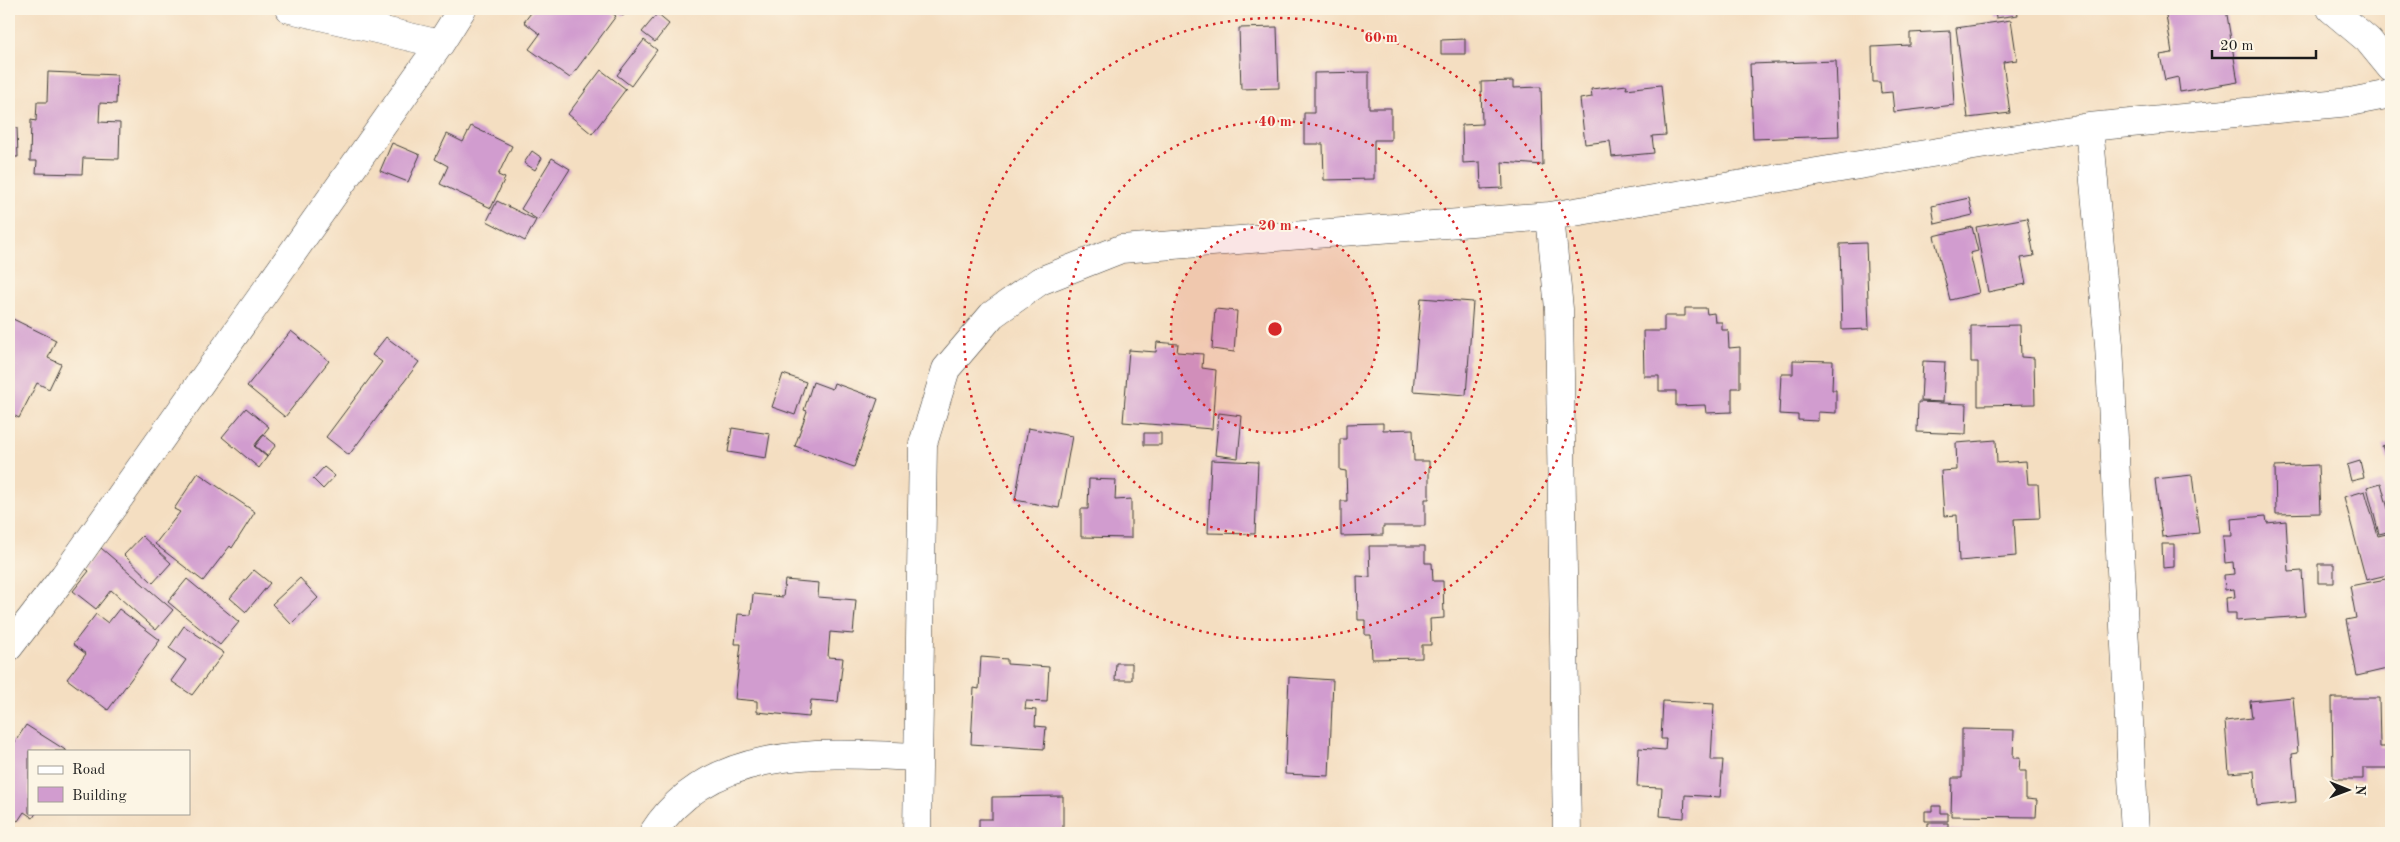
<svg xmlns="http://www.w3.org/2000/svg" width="2400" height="842" viewBox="0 0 2400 842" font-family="'Old Standard TT',serif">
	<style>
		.building { fill: #d19ccf }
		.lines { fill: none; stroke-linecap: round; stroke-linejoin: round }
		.street-casing { stroke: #3c3935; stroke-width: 29 }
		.street { stroke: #fff; stroke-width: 28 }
		.ring { fill: none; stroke: #d62828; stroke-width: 2.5; stroke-dasharray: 2.5 5 }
		.centre { fill: #d62828; stroke: #fcf5e5; stroke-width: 2.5 }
		.ring-label { font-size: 15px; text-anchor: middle; font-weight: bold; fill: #d62828; stroke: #fcf5e5; stroke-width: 4; stroke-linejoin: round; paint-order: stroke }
	</style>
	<rect width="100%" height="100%" fill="#fcf5e5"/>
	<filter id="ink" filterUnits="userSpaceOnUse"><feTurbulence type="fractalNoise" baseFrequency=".02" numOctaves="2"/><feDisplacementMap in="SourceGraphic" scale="10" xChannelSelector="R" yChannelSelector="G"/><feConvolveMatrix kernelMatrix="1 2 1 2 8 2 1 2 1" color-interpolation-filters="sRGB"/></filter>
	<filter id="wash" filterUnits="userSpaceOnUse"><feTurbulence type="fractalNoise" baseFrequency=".0096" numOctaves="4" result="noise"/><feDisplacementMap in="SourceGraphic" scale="20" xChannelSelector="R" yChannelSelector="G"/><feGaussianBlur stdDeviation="1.12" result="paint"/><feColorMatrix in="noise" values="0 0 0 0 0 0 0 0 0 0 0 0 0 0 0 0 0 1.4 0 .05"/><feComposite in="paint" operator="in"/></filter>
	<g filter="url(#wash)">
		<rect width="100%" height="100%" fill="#f4dec1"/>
		<g id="blocks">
			<!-- building -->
			<path class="building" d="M534,9h72l10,7 -46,62 -41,-29 11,-15 -16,-12z
				M614,9h15l-6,7z
				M1995,9h22l1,6 -22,3z
				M2165,9h61l12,73 -58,10 -2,-15 -13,3 -5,-25 12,-2z
				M657,14l12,10 -14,18 -13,-10z
				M2011,20l6,40 -14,2 7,51 -42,5 -12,-90z
				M1277,27l2,61 -38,1 -2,-61z
				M1950,31l4,74 -60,7 -2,-20 -11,1 -1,-11h-7l-1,-35 38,-2v-12z
				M1465,39v15h-24v-14z
				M644,40l13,10 -26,36 -14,-11z
				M1836,61l3,75 -86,3 -3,-75z
				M601,70l25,19 -34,45 -24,-20z
				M48,72l69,3 -1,29 -16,-1 -1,19 21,1 -1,36 -36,-1 -1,16 -46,-1 1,-12h-7l1,-41 5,1 1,-19h10z
				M1369,72v36h22v32h-17v39l-50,1 -1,-36h-19v-31h10v-40z
				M1513,81v7l28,-1 2,78 -41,-3 1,26 -22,1 -1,-27 -17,1 -1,-38 20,-1 -1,-42z
				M1627,85l-1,4 35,-4 5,50 -14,1 2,17 -42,4 -2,-16 -25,3 -5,-45 12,-2 -1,-8z
				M471,126l41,20 -14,29 7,3 -14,30 -51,-24 8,-18 -13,-7 12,-25 16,8z
				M17,128l1,29h-9v-28z
				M392,143l28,12 -12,27 -28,-11z
				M532,151l10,7 -7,12 -11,-7z
				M552,158l18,11 -32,51 -17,-11z
				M1969,198l4,17 -38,9 -3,-18z
				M497,201l39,19 -11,21 -38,-20z
				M2027,218l7,38 -13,2 5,26 -38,8 -12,-65z
				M1972,227l6,24 -8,2 9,40 -29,7 -16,-64z
				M1866,243l3,86 -27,1 -2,-86z
				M1421,298l52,4 -7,93 -53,-4z
				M1685,308h21l1,6 7,-1 1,9h7v8h6l1,18 11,-1v41h-8v24l-26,1 -1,-8 -29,1v-15h-17v-15h-15l-1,-45h21v-15h21z
				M1215,309l22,2 -3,41 -22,-3z
				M11,318l45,22 -8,18 13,6 -12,25 -12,-6 -18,35 -10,-5v-91z
				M2020,325l1,32 13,1 1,46 -57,1v-43h-7v-36z
				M291,331l38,30 -44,56 -38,-31z
				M386,337l33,25 -70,93 -23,-18 56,-75 -10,-7z
				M1157,342l21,2 -1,8 26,2 -1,14 14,2 -4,59 -89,-7 6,-72 27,2z
				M1793,360l40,1 -1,29h4v23l-18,-1v9l-20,-1v-5l-19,-1 2,-40h12z
				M1923,361l22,1 -2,40 -22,-1z
				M783,374l23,8 -11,33 -23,-8z
				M813,382l19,7 2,-6 44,16 -24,68 -59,-21 12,-35 -3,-1z
				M1918,402l49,2 -1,30 -49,-2z
				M246,408l23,19 -15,19 13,11 -8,11 -37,-31z
				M1219,413l23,3 -4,42 -23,-3z
				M1383,423v7l30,-1 1,32h15v38h-4v27h-42v9l-42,1v-35h6l-1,-30 -6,-1v-31h6v-15z
				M732,428l38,6 -4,24 -38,-6z
				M1028,428l44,8 -13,72 -44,-8z
				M1144,433h17v12h-17z
				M264,435l12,10 -9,11 -12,-10z
				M1996,440l1,23 29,-2 2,23h10l2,34 -26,1 2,37 -57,5 -2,-46 -13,1 -3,-45 16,-1 -1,-27z
				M2391,443v27l-9,-24z
				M1211,460l47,2 -3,72 -47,-1z
				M2360,461l4,17 -13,3 -4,-16z
				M2318,465l2,48 -44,1 -1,-47z
				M324,467l11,9 -12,13 -10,-10z
				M198,473l57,39 -23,36 -2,-2 -27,35 -48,-37 25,-32 -6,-3z
				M2192,475l7,58 -37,4 -7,-58z
				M1089,479l27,1 -1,20 16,-1v39l-50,-1v-28h7z
				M2381,483l10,37v11l-12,3 -12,-47z
				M2365,491l13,45 13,-3v41l-25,6 -22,-83z
				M2266,516l1,7 19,-2 3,51 13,-1 3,45 -69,5v-8h-9l-1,-15 9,-1 -1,-8 -9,1 -1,-15 10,-1 -1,-12 -8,1 -2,-27h9l-1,-17z
				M142,536l29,27 -18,20 -29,-28z
				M2162,544h12v23l-11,1z
				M1369,546h56v17h7l1,18h10l1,37 -14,1 1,26h-9v13l-50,1 -1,-24h-6v-15h-7l-1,-44 13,1z
				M101,548l72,62 -17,20 -45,-40 -15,19 -23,-18 16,-20 -4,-3z
				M2318,564h16v19h-16z
				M254,570l16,13 -24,29 -16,-14z
				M300,578l18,20 -27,26 -19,-20z
				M2391,578v90l-34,8 -11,-56 10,-2 -6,-32z
				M187,579l52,43 -19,23 -52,-43z
				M785,580l34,3 -1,14 38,3 -3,34 -23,-2 -2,25 15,1 -5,44 -27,-2 -2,17 -52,-5v-11l-22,-2 6,-55h-6l3,-30 13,1 2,-21 30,3z
				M119,609l41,31 -52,70 -41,-31 19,-25 -13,-10 23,-30 12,9z
				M184,626l40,27 -32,42 -21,-14 15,-21 -17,-12z
				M981,657l26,2v5l42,3 -2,35 -21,-1 -1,8 11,1 -1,16 11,1 -2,22 -73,-5 3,-56 5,1z
				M1116,663h16v17h-17z
				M1289,677l44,3 -4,96 -44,-2z
				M2293,697l5,56 -6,1 4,48 -39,4 -3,-35 -25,2 -4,-52 27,-3 -2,-17z
				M2332,698h47l1,49h11v21h-28v11h-30z
				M1663,701l51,3 -3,56h12l-3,37 -35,-2 -1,23 -24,-2 2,-28 -25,-1 2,-39 26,2 1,-11h-5z
				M26,725l41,26h-38v62h7l-3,5 -9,-6 -6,9 -9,-5v-78l6,4z
				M1962,729l52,1 -1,28h7l-1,13h7v28l11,1 -1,17 -85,-1 1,-38h10z
				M1063,796v36l-84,1v-14h13v-22z
				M1932,806h9v7h7v8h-23v-10h7z
				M1928,823h20v7l47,1v2h-67z"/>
		</g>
	</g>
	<g filter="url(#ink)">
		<use href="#blocks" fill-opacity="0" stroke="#3c3935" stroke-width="1"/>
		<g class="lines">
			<defs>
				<path id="street" d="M290,9l150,35
					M2331,9l37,31 23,28
					M2089,127l20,218 26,488
					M1550,216l9,93 8,524
					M9,647l55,-71 376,-532 22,-35
					M653,833c57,-90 173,-80 265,-76
					M917,833l6,-389 23,-75 46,-54 48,-34 81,-32 429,-33 539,-89 261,-25 41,-8"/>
			</defs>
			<!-- street casing -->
			<use href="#street" class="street-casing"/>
			<!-- street -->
			<use href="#street" class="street"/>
		</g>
	</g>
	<!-- distance rings -->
	<circle cx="1275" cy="329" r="104" fill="#d62828" fill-opacity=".12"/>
	<g class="ring">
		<circle cx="1275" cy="329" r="104"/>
		<circle cx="1275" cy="329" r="208"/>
		<circle cx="1275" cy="329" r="311"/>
	</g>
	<circle cx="1275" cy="329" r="8" class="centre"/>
	<g class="ring-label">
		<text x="1381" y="42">60 m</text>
		<text x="1275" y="126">40 m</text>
		<text x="1275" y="230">20 m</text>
	</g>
	<!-- margin -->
	<rect width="2400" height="842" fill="none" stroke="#fcf5e5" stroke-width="30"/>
	<!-- legend -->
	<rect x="28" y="750" width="162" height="65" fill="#fcf5e5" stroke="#a29e95"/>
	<rect x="38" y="766" width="25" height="8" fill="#ffffff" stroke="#a29e95"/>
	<text x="72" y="774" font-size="15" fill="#1c1c1c">Road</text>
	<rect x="38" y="787" width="25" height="15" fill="#d19ccf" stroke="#a29e95"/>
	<text x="72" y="800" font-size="15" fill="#1c1c1c">Building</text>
	<!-- north arrow -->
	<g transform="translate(2348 790) rotate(91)" stroke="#fcf5e5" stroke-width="4" paint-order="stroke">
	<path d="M0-4L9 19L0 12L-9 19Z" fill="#1c1c1c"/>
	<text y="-8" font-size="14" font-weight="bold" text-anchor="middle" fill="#1c1c1c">N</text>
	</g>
	<!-- scale -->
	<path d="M2212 50v8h104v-8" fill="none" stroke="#1c1c1c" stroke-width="2.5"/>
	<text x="2220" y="50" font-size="15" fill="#1c1c1c" stroke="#fcf5e5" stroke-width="4" paint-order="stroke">20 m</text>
</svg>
